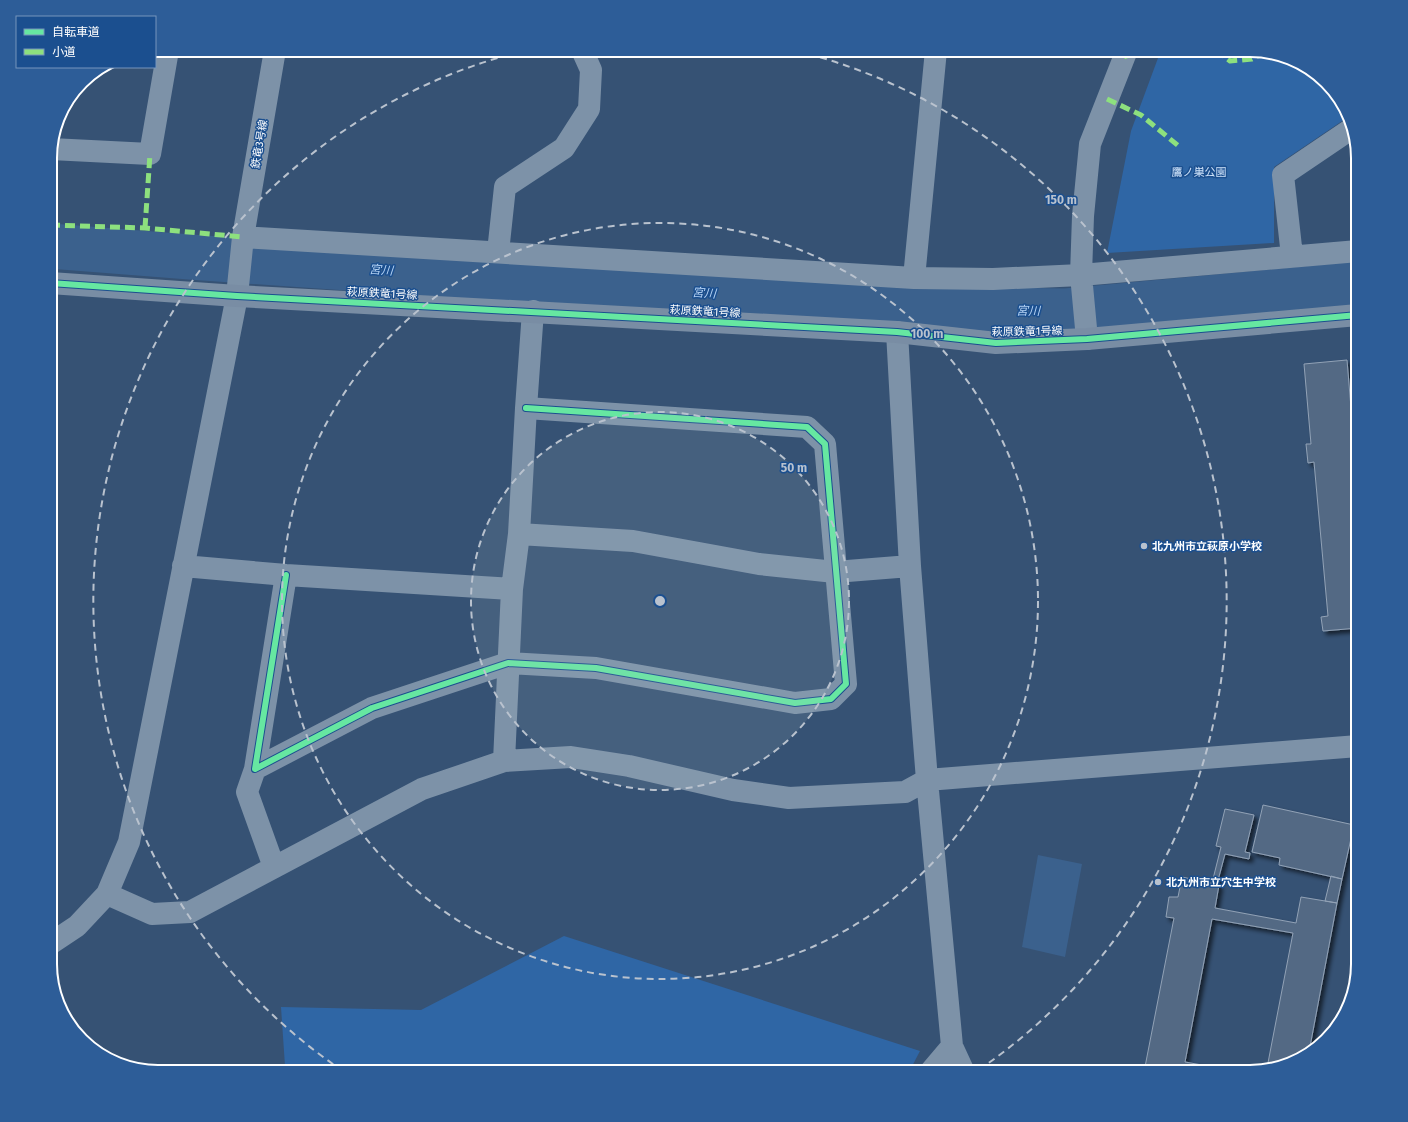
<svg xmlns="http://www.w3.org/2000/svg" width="1408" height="1122" viewBox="0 0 1408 1122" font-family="'Fira Sans','Noto Sans JP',sans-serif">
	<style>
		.green { fill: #2f66a5 }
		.water { fill: #3b618d }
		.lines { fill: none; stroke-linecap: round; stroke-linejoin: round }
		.river { stroke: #3b618d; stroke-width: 45 }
		.building { fill: #526984; stroke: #92a2b6; filter: url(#shadow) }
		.street { stroke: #7d92a8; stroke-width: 22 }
		.secondary { stroke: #798da4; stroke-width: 22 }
		.quiet { stroke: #8de07e; stroke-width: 5; stroke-dasharray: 10 5; stroke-linecap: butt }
		.cycleway-casing { stroke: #1b4f8f; stroke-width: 8 }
		.cycleway { stroke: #66e7a1; stroke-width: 6 }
		.ring { fill: none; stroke: #b9c2ce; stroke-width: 2; stroke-dasharray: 7 5 }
		.poi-dot { fill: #b9c2ce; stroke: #1b4f8f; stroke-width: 1.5 }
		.labels { text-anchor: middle; stroke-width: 3; stroke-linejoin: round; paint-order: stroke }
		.street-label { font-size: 11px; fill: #fff; stroke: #1b4f8f }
		.park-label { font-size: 11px; fill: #cfe3fa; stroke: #1b4f8f }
		.poi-label { font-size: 11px; font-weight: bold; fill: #fff; stroke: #1b4f8f; text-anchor: start }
		.water-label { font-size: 12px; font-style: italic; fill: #b5d3f5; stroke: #1b4f8f }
		.rim { fill: none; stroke: #fff; stroke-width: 2 }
		.centre { fill: #b9c2ce; stroke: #1b4f8f; stroke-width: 2 }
		.ring-label { font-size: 12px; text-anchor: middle; font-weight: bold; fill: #b9c2ce; stroke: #1b4f8f; stroke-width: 3; stroke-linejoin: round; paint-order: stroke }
	</style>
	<defs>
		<filter id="shadow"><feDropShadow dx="3.5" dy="3.5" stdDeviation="2" flood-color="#0009"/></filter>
	</defs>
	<rect width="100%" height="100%" fill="#365274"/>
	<!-- green -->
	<path class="green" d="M1161,50c53,0 116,-10 160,26 10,9 18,24 26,34l1,7 -74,50v76l-167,10 24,-122z
		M564,936l356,115 -11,21h-627l3,-6 -4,-59 140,3z"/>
	<!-- water -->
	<path class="water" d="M1038,855l44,9 -17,93 -43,-10z"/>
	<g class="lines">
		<!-- river -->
		<path class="river" d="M50,246l140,11 740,52 136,2 292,-27"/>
	</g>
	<!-- building -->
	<path class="building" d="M1347,360l7,84h4v9h-2l2,35v140l-35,3 -2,-14 7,-1 -14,-154 -6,1 -2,-19h5l-7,-80z
		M1263,805l91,20 -12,54 -63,-14 1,-7 -28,-6z
		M1225,809l29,6 -9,37 5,1 -1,6 -24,-5 -8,30 -5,-1 9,-36 -5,-1z
		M1331,876l11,3 -5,24 -12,-2z
		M1182,877l37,8 -4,23 81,15 5,-26 36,6 -28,149 -11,9 -31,7 26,-135 -81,-14 -27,143 56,10 -55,-2v2h-42l30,-154 -8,-1 3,-20h9z"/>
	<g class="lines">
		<!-- street -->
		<path class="street" d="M51,149l99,5 18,-104
			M243,237l671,41 79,1 88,-4 277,-24
			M498,252l7,-65 59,-39 25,-39 2,-39 -9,-20
			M1292,256l-9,-81 68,-46
			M914,278l22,-228
			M897,332l13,234 17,214 25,266 12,26
			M1087,339l-6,-64 2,-59 7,-72 37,-94
			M519,534l114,7 126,23 76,8 75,-6
			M183,566l103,9 226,14
			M286,575l-31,194 117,-61 136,-45 88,5 199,35 36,-4 15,-15 -21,-240 -18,-17 -281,-19
			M504,761l8,-172 7,-55 7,-126 7,-97
			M255,769l-8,23 27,75
			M107,894l45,20 38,-2 232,-123 82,-28 67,-4 58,9 104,24 56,8 116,-6 22,-12 431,-34
			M50,944l27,-18 30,-32 22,-52 108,-546 6,-59 32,-187
			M930,1072l22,-26"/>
		<!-- secondary -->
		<path class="secondary" d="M50,283l187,13 660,36 99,11 91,-4 271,-24"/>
		<!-- quiet -->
		<path class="quiet" d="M1216,50l14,11 22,-2 13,-7
			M1124,57l17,-7
			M1107,99l34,16 40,33
			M50,225l95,3 98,9
			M145,228l5,-74"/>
		<defs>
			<path id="cycleway" d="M50,283l187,13 660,36 99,11 91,-4 271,-24
				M286,575l-31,194 117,-61 136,-45 88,5 199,35 36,-4 15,-15 -21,-240 -18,-17 -281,-19"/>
		</defs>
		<!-- cycleway casing -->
		<use href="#cycleway" class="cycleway-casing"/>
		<!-- cycleway -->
		<use href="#cycleway" class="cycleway"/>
	</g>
	<!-- distance rings -->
	<circle cx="660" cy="601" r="189" fill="#b9c2ce" fill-opacity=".12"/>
	<g class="ring">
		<circle cx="660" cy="601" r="189"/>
		<circle cx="660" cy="601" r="378"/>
		<path d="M343 1071A567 567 0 0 1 523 51M797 51A567 567 0 0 1 977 1071"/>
	</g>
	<!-- markers -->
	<g class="poi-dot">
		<circle cx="1144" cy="546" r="4"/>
		<circle cx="1158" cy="882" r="4"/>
	</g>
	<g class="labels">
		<!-- street labels -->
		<g class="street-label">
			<text transform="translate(259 144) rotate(-80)" y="4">鉄竜3号線</text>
			<text transform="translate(382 293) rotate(3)" y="4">萩原鉄竜1号線</text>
			<text transform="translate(705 311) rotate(3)" y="4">萩原鉄竜1号線</text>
			<text transform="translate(1027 331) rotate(-1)" y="4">萩原鉄竜1号線</text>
		</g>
		<!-- park labels -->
		<g class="park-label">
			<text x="1199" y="176">鷹ノ巣公園</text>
		</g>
		<!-- poi labels -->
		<g class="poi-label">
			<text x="1152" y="550">北九州市立萩原小学校</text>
			<text x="1166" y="886">北九州市立穴生中学校</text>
		</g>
		<!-- water labels -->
		<g class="water-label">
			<text transform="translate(381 270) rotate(4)" y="4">宮川</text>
			<text transform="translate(704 293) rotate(4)" y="4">宮川</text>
			<text transform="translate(1028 311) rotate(1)" y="4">宮川</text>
		</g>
	</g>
	<!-- crop -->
	<path d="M0 0H1408V1122H0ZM158 57H1250A101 101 0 0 1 1351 158V964A101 101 0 0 1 1250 1065H158A101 101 0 0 1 57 964V158A101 101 0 0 1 158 57Z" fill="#2d5d98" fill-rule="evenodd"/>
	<path class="rim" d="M158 57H1250A101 101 0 0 1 1351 158V964A101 101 0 0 1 1250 1065H158A101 101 0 0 1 57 964V158A101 101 0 0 1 158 57Z"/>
	<circle cx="660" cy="601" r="6" class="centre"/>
	<g class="ring-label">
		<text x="1061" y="204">150 m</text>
		<text x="927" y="338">100 m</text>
		<text x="794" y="472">50 m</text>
	</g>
	<!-- legend -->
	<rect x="16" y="16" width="140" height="52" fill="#1b4f8f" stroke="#7695bc"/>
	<rect x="24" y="29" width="20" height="6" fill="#66e7a1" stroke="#7695bc"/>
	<text x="52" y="36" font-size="12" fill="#ffffff">自転車道</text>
	<rect x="24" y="49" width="20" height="6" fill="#8de07e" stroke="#7695bc"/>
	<text x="52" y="56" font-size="12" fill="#ffffff">小道</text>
</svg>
